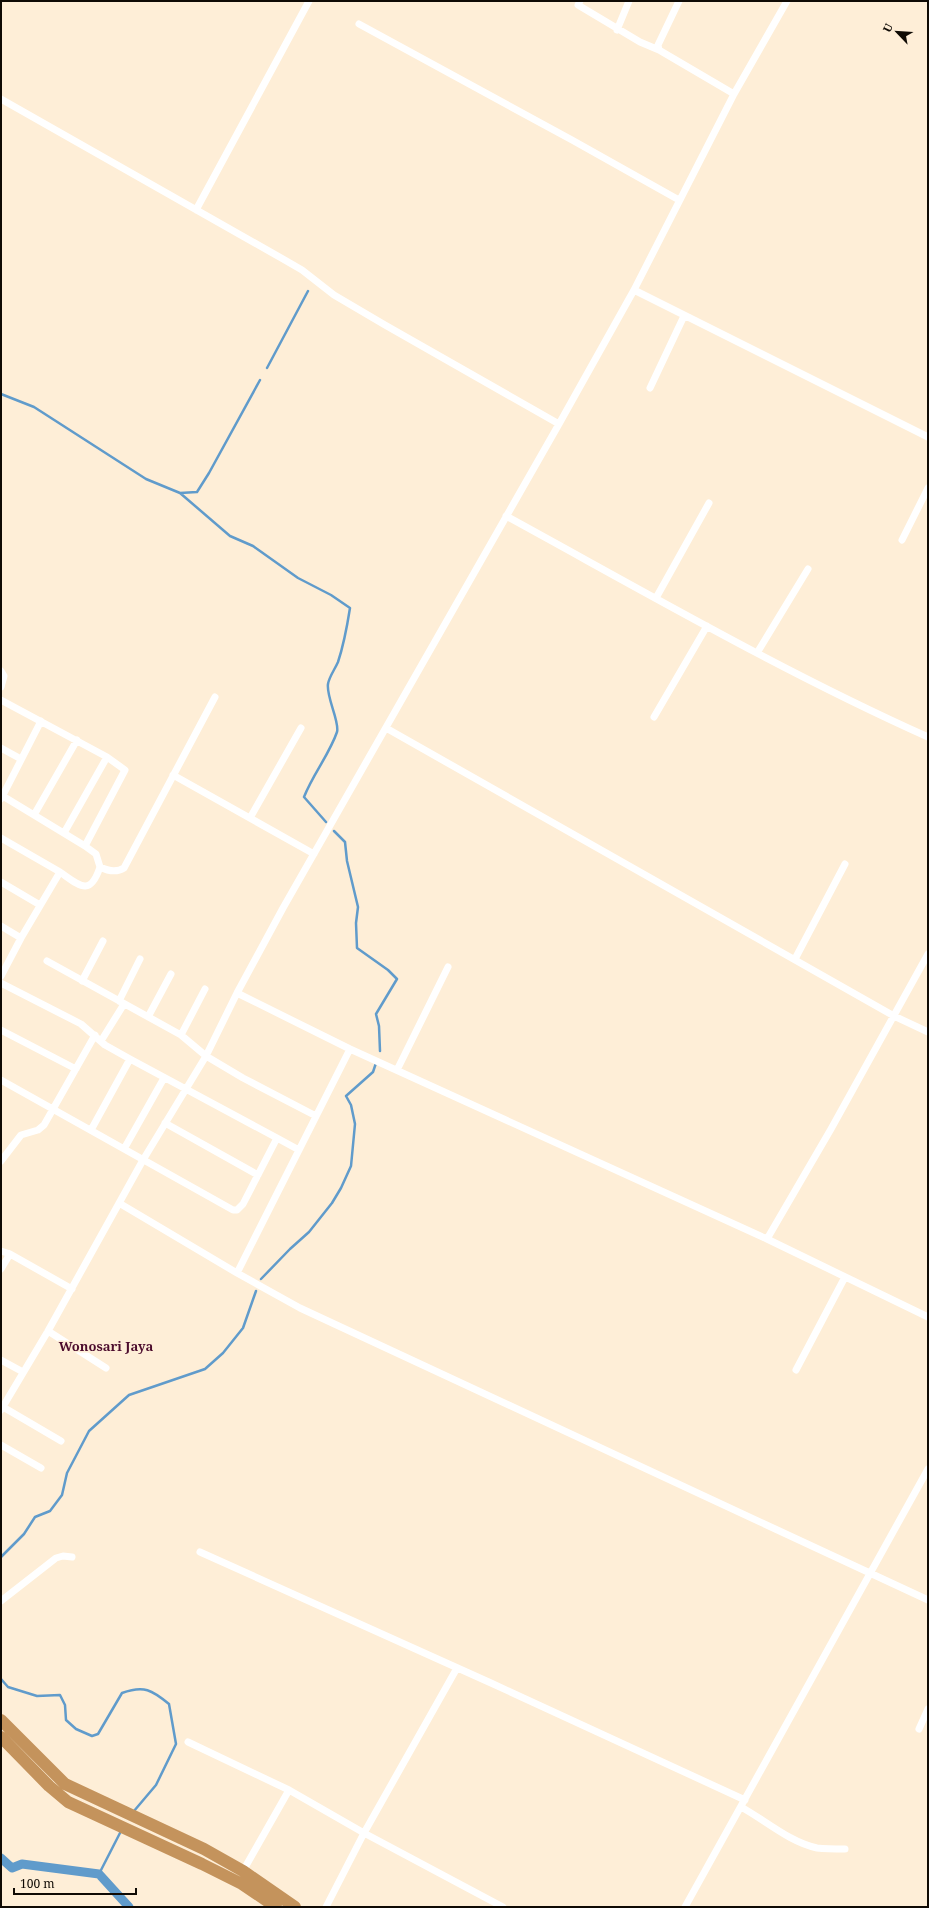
<svg xmlns="http://www.w3.org/2000/svg" width="929" height="1908" viewBox="0 0 929 1908" font-family="'Noto Serif',serif">
	<style>
		.lines { fill: none; stroke-linecap: round; stroke-linejoin: round }
		.stream { stroke: #609bcb; stroke-width: 2.5 }
		.canal { stroke: #609bcb; stroke-width: 9 }
		.minor { stroke: #fff; stroke-width: 7 }
		.trunk { stroke: #c4935c; stroke-width: 12 }
		.labels { text-anchor: middle; stroke-width: 3; stroke-linejoin: round; paint-order: stroke }
		.quarter-label { font-size: 13px; font-weight: bold; fill: #4c0c2d; stroke: #feeed7 }
	</style>
	<rect width="100%" height="100%" fill="#feeed7"/>
	<g class="lines">
		<!-- stream -->
		<path class="stream" d="M267,368l41,-77
			M1,394l33,13 112,72 34,14 17,-1 12,-19 51,-93
			M180,493l50,43 23,10 45,32 33,17 19,13c-3,19 -6,36 -12,54 -3,7 -9,15 -10,22 -2,13 12,38 9,48 -8,23 -24,42 -33,65l22,25
			M334,831l11,11 2,19 11,46 -2,16 1,25 31,22 9,9 -21,35 3,12 1,25
			M261,1279l29,-30 19,-17 23,-29 9,-15 10,-22 4,-42 -4,-19 -5,-9 27,-24 3,-9
			M1,1557l23,-23 11,-17 15,-6 12,-16 5,-22 22,-42 40,-36 76,-26 18,-16 20,-25 13,-37
			M1,1679l7,8 29,9 23,-1 5,10 1,15 10,9 16,7 6,-2 24,-41c22,-8 30,-3 47,11l7,40 -20,41 -22,26
			M99,1874l22,-43"/>
		<!-- canal -->
		<path class="canal" d="M1,1858l11,10 10,-4 77,10 30,33"/>
		<!-- minor -->
		<path class="minor" d="M580,1l-2,4 62,37 19,8
			M679,1l-21,44 1,5 75,44
			M359,24l213,116 107,60
			M617,30l12,-29
			M1,99l282,160 19,11 32,25 51,30 174,99
			M196,210l113,-209
			M634,290l294,147
			M650,388l34,-72
			M506,516c139,76 277,156 422,221
			M902,540l26,-52
			M656,598l53,-95
			M757,653l51,-84
			M1,671l3,5 -3,11
			M1,700l106,57 18,13 -40,76 11,8 4,13c-10,30 -20,19 -40,5
			M654,717l53,-91
			M386,728l508,288 34,16
			M77,740l-43,75 51,31
			M1,748l20,11
			M173,775l141,79
			M1,795l33,20
			M1,799l40,-78
			M250,818l51,-90
			M64,833l43,-76
			M1,838l59,34 -39,66 -20,-12
			M100,867c8,4 16,6 24,1l91,-171
			M1,882l39,23
			M795,959l50,-95
			M47,961l134,74 25,21 37,22 73,38
			M1,976l20,-38
			M82,981l21,-40
			M1,983l80,41 24,21 25,14 147,79 -34,66 -6,6h-4l-232,-130
			M237,993l113,56 417,190 161,78
			M119,1001l21,-42
			M148,1017l23,-43
			M1,1030l75,39
			M181,1035l24,-46
			M101,1041l23,-37
			M397,1070l51,-103
			M165,1123l93,52
			M91,1130l39,-71
			M277,1138l22,12
			M124,1149l40,-71
			M1,1161l20,-26 17,-5 6,-5 51,-90
			M119,1203l118,70 63,35 628,292
			M767,1239l64,-110 97,-175
			M1,1251l9,3 -9,15
			M10,1254l62,35
			M237,1273l113,-224
			M48,1331l58,37
			M1,1360l22,12
			M796,1370l49,-93
			M3,1407l58,34
			M1,1410l47,-79 95,-171 63,-104 31,-63 46,-85 276,-484 75,-134 100,-196 53,-93
			M1,1445l40,23
			M200,1552l291,131 254,117
			M1,1601l55,-43 7,-2 9,1
			M919,1729l9,-20
			M188,1742l101,48 75,43 139,74
			M741,1807c24,13 48,35 76,41 9,1 19,1 28,1
			M243,1871l46,-81
			M326,1907l38,-74 93,-165
			M685,1907l243,-438"/>
		<!-- trunk -->
		<path class="trunk" d="M1,1720l64,64 139,65 39,22 52,36
			M1,1737l48,49 19,16 134,62 40,20 34,23"/>
	</g>
	<g class="labels">
		<!-- quarter labels -->
		<g class="quarter-label">
			<text x="106" y="1351">Wonosari Jaya</text>
		</g>
	</g>
	<!-- border -->
	<rect width="929" height="1908" fill="none" stroke="#0f0a04" stroke-width="4"/>
	<!-- north arrow -->
	<g transform="translate(897 32) rotate(295)" stroke="#feeed7" stroke-width="3" paint-order="stroke">
	<path d="M0-3L7 15L0 10L-7 15Z" fill="#0f0a04"/>
	<text y="-6" font-size="11" font-weight="bold" text-anchor="middle" fill="#0f0a04">U</text>
	</g>
	<!-- scale -->
	<path d="M14 1888v6h122v-6" fill="none" stroke="#0f0a04" stroke-width="2"/>
	<text x="20" y="1888" font-size="12" fill="#0f0a04" stroke="#feeed7" stroke-width="3" paint-order="stroke">100 m</text>
</svg>
